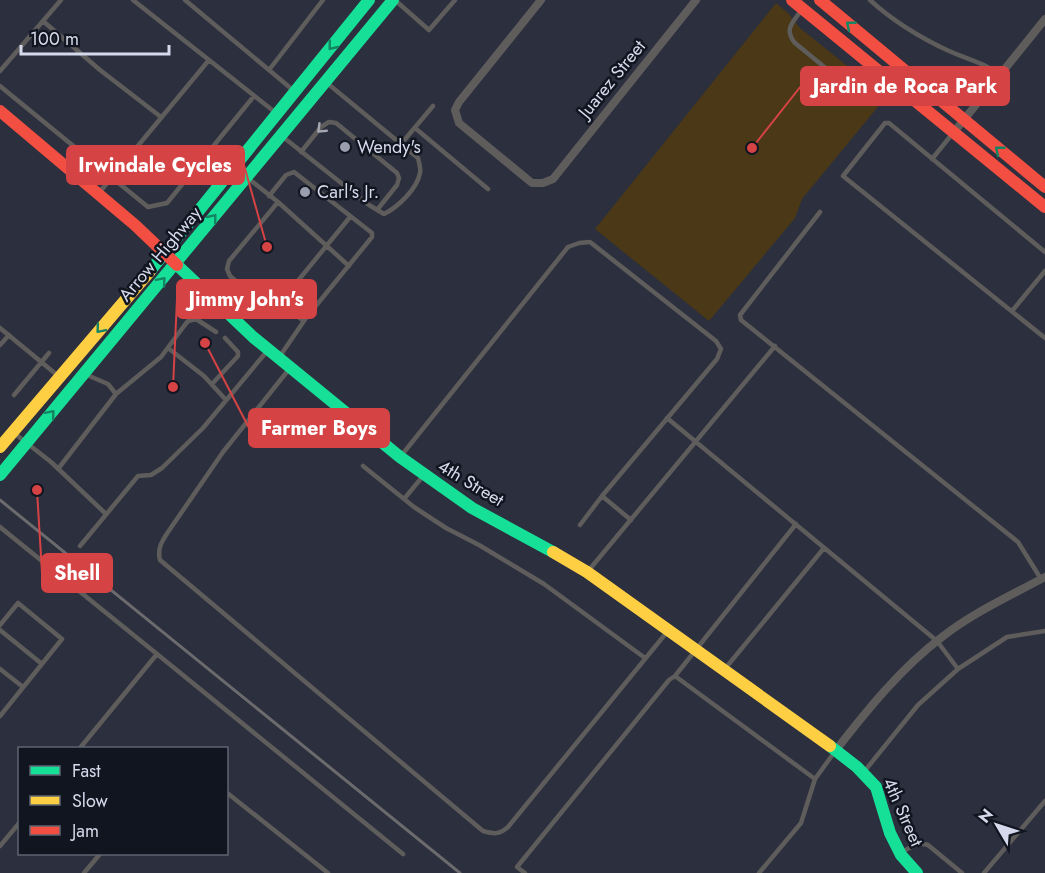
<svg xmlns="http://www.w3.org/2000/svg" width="1045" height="873" viewBox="0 0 1045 873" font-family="Jost,sans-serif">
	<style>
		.green { fill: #4a3816 }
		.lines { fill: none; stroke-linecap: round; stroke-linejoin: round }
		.lane { stroke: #5f5d5c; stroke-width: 4.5 }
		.street { stroke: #5f5d5c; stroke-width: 8 }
		.fast { stroke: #16e098; stroke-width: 12 }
		.slow { stroke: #ffcf43; stroke-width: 12 }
		.jam { stroke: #f24e42; stroke-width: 12 }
		.rail { stroke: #6b6a6d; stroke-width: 3 }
		.oneway { stroke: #148562 }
		.oneway2 { stroke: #a5a8b2 }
		.poi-dot { fill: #999eae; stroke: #111520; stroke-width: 2 }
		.labels { text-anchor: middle; stroke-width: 5; stroke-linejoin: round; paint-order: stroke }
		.street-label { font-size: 18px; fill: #d4daeb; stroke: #111520 }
		.poi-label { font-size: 18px; fill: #d4daeb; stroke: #111520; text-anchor: start }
		.leader { fill: none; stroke: #d64345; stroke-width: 2 }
		.callout-dot { fill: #d64345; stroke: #111520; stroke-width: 2 }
		.callout { fill: #d64345; stroke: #d64345; stroke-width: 2 }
		.callout-label { font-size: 20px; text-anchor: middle; font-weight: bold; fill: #fff }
	</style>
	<rect width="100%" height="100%" fill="#2c2f3d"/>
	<!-- green -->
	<path class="green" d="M776,3l12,10 12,15 86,69 -84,102 -7,19 -86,103 -114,-92z"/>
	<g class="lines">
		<!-- lane -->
		<path class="lane" d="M133,0l143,113
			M185,0l84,70 54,-70
			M870,0c23,21 51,38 79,51 18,8 36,12 51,24
			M396,1l33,29 26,-30
			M801,11c-9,12 -17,19 -6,32l66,54 6,-1 15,-19
			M43,21l57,49 61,47
			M269,70l25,21
			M0,71l61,-71
			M0,86l148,121 19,-4 87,-107
			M415,128l73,61
			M283,137l86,68 15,9c14,-7 33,-25 36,-41 1,-4 -1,-11 -2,-15l-91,-75
			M401,144l32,-38
			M301,152l20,-25 8,-5 7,1 61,50 2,5 -2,7 -20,25
			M932,159l21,-26
			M249,179l29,23 -49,59 -2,8 3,7 34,29 15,-1 25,17
			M98,194l111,-134
			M269,196l17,-21 8,-3 78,61v4l-66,81 -26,38
			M278,202l71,64
			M820,212l-80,103 1,5 277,222 23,37
			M1045,252l-156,-129h-4l-42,53 202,162
			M279,304l71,-87
			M1012,311l33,-40
			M0,328l57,47
			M0,345l9,-10
			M168,348l36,28 22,24
			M290,368l-67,84 -55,80c-6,9 -11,17 -8,28l323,271c11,3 16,4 25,-4l159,-195
			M87,375l21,9 8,10
			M212,384l26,-28v-4l-13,-14
			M14,395l35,-42
			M667,418l270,223 21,28
			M14,433l37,29 55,52
			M401,456l167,-209 11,-4 11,-1 126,99 5,8 -4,10 -115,137 29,24
			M363,466l51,41 32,21 33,17 65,39 101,74
			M58,469l58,-75 45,-37 23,-31 4,-5 8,-2 20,13
			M404,499l19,-23
			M580,525l22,-29
			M0,527l157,127 -77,94
			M80,546l58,-70 13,-1 11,-7 41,-40 65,-78
			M589,570l186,-224
			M0,625l18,-22 44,36 -62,77
			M0,630l42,34
			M157,654l246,200
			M0,669l23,18
			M724,670l100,-122
			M675,676l140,103
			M863,773l55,-68 40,-36 49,-32 38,-6
			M226,792l102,81
			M0,846l20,-24
			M902,852c9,-5 16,-10 26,-7l34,28
			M84,873l16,-19
			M525,873l-8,-6 152,-187 6,-4 121,-152
			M759,873l42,-50 14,-44 21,-29
			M984,873l61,-72"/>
		<!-- street -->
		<path class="street" d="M541,0l-82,102 -4,8 4,13 73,60h11l10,-4 143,-179
			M954,132l91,-113
			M836,750c32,-41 65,-82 106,-113 32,-25 68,-41 103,-60"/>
		<!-- fast -->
		<path class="fast" d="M177,265l76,72 147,120 72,51 81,44
			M150,271l219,-271
			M0,475l393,-475
			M830,746l27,21 19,20 14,46 11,22 16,18"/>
		<!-- slow -->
		<path class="slow" d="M0,447l150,-176
			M553,552l34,20 243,174"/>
		<!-- jam -->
		<path class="jam" d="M792,0l253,207
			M820,0l225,187
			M0,111l135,114 42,40"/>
		<!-- rail -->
		<path class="rail" d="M0,500l460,373"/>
	</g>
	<!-- one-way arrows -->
	<defs><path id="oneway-chevron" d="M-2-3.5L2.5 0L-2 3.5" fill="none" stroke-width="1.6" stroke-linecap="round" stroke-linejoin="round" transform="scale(1.5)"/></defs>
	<g class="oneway">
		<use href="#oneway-chevron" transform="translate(850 25) rotate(-141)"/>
		<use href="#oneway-chevron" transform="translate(332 46) rotate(129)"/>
		<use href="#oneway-chevron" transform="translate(999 150) rotate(-141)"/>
		<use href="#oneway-chevron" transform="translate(213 218) rotate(-51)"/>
		<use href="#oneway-chevron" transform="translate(162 281) rotate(-50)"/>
		<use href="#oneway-chevron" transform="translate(100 329) rotate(130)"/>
		<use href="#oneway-chevron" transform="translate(51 414) rotate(-50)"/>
	</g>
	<use class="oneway2" href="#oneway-chevron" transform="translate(321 129) rotate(136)"/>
	<!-- markers -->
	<g class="poi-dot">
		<circle cx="345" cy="147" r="6"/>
		<circle cx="305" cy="192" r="6"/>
	</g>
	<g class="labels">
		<!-- street labels -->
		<g class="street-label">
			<text transform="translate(612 79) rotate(-51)" y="6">Juarez Street</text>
			<text transform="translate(160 254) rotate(-50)" y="6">Arrow Highway</text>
			<text transform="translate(471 483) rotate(31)" y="6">4th Street</text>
			<text transform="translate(903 812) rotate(66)" y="6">4th Street</text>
		</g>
		<!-- poi labels -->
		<g class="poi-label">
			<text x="357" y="153">Wendy's</text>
			<text x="317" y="198">Carl's Jr.</text>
		</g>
	</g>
	<!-- callouts -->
	<path class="leader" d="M752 148L801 86M267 247L244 165M173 387L177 299M205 343L249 428M37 490L42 573"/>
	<g class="callout-dot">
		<circle cx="752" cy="148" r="6"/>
		<circle cx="267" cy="247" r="6"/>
		<circle cx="173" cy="387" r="6"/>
		<circle cx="205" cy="343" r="6"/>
		<circle cx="37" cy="490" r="6"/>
	</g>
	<g class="callout">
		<rect x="801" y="67" width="208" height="38" rx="6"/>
		<rect x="67" y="146" width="177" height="38" rx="6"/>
		<rect x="177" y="280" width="139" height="38" rx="6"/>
		<rect x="249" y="409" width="140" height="38" rx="6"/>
		<rect x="42" y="554" width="70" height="38" rx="6"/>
	</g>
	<g class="callout-label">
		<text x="905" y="93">Jardin de Roca Park</text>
		<text x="155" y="172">Irwindale Cycles</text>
		<text x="246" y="306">Jimmy John's</text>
		<text x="319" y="435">Farmer Boys</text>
		<text x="77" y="580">Shell</text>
	</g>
	<!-- legend -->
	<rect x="18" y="747" width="210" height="108" fill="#111520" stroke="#5f6471" stroke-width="1.5"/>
	<rect x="30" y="766" width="30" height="9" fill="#16e098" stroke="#5f6471" stroke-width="1.5"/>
	<text x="72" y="777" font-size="18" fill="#d4daeb">Fast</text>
	<rect x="30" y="796" width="30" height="9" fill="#ffcf43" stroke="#5f6471" stroke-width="1.5"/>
	<text x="72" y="807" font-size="18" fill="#d4daeb">Slow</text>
	<rect x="30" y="826" width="30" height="9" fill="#f24e42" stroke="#5f6471" stroke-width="1.5"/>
	<text x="72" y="837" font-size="18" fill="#d4daeb">Jam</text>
	<!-- north arrow -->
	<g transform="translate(997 825) rotate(309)" stroke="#111520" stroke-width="4.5" paint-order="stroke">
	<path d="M0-4.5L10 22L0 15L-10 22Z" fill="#d4daeb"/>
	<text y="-9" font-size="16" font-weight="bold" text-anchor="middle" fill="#d4daeb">N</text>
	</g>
	<!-- scale -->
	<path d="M21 45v9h148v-9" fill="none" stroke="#d4daeb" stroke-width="3"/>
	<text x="30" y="45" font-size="18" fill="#d4daeb" stroke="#111520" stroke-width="4.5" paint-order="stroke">100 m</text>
</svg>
